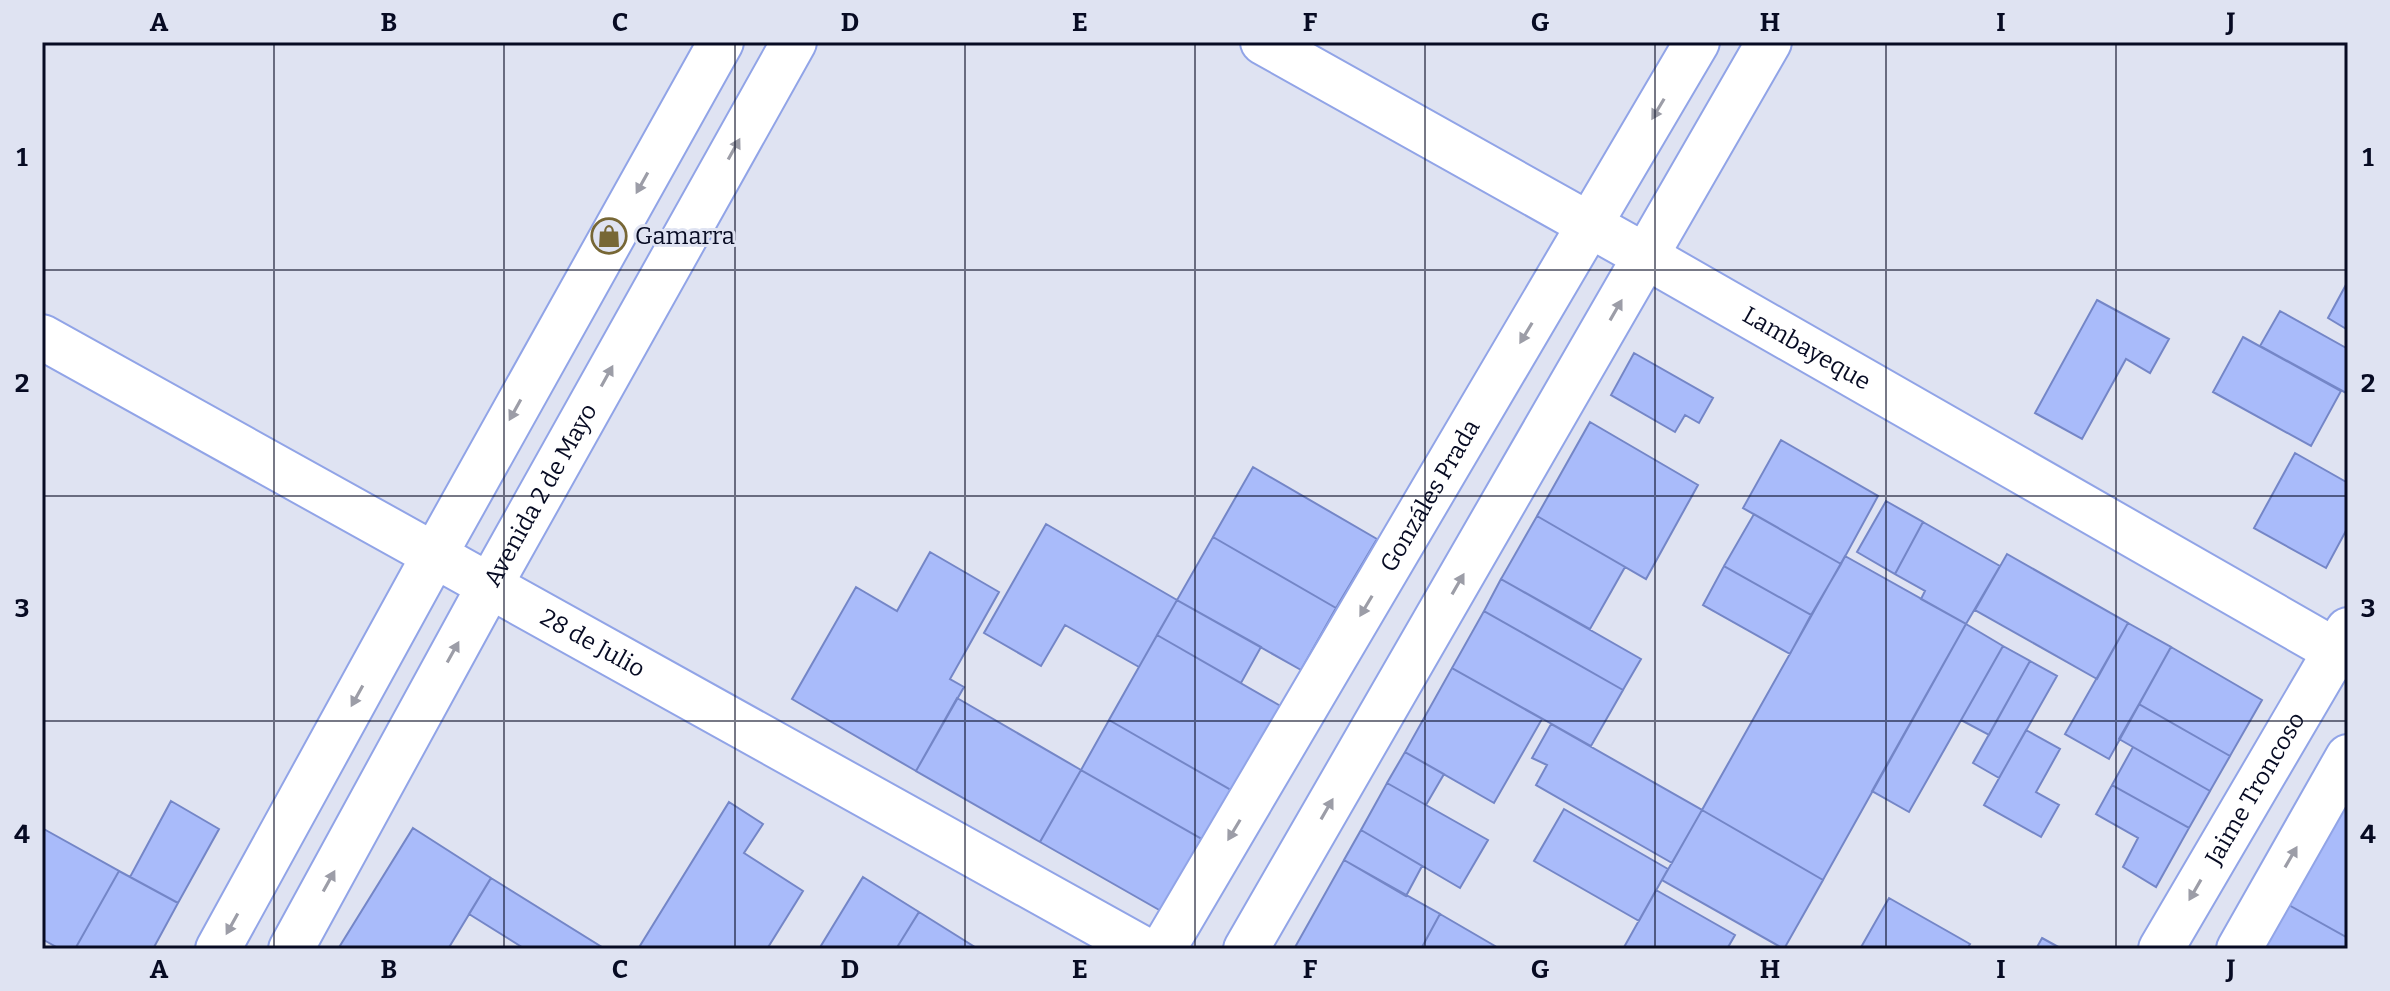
<svg xmlns="http://www.w3.org/2000/svg" width="2390" height="991" viewBox="0 0 2390 991" font-family="Bitter,serif">
	<style>
		.building { fill: #a9bbfa; stroke: #7486c7; stroke-width: 2 }
		.lines { fill: none; stroke-linecap: round; stroke-linejoin: round }
		.minor-casing { stroke: #91a4e7; stroke-width: 48 }
		.tertiary-casing { stroke: #91a4e7; stroke-width: 48 }
		.minor { stroke: #fff; stroke-width: 44 }
		.tertiary { stroke: #fff; stroke-width: 44 }
		.oneway { fill: #9c9da7 }
		.grid { fill: none; stroke: #070b23; stroke-width: 2; stroke-opacity: 0.55 }
		.labels { text-anchor: middle; stroke-width: 6; stroke-linejoin: round; paint-order: stroke }
		.poi-label { font-size: 24px; fill: #070b23; stroke: #dfe3f2; text-anchor: start }
		.street-label { font-size: 24px; fill: #070b23; stroke: #dfe3f2 }
		.neatline { fill: none; stroke: #070b23; stroke-width: 3 }
		.grid-label { font-size: 26px; text-anchor: middle; font-weight: bold; fill: #070b23 }
	</style>
	<rect width="100%" height="100%" fill="#dfe3f2"/>
	<!-- building -->
	<path class="building" d="M2348,281v49l-20,-12z
		M2097,300l72,39 -19,34 -24,-14 -44,80 -47,-26z
		M2280,311l68,38v45l-88,-48z
		M2243,337l98,54 -30,55 -98,-54z
		M1634,353l79,45 -14,25 -14,-8 -10,17 -64,-37z
		M1590,422l108,63 -52,94 -109,-63z
		M1781,440l97,56 -37,68 -98,-56z
		M2295,453l53,30v44l-22,41 -72,-40z
		M1253,467l124,72 -41,69 -123,-71z
		M1886,501l37,21 -28,52 -38,-22z
		M1754,514l87,50 -30,51 -87,-49z
		M1537,516l88,51 -35,62 -89,-50z
		M1923,522l77,44 -34,58 -45,-25 4,-8 -30,-17z
		M1046,524l131,76 -38,67 -74,-42 -24,41 -57,-33z
		M1213,537l123,71 -35,62 -124,-70z
		M930,552l69,40 -49,87 14,8 -48,84 -124,-72 64,-112 41,24z
		M2007,554l121,69 -31,56 -122,-69z
		M1845,556l121,68 -143,256 -121,-70z
		M1724,566l87,49 -21,39 -87,-49z
		M1501,579l140,80 -18,31 -139,-79z
		M1177,600l84,47 -20,36 -84,-48z
		M1484,611l139,79 -32,56 -139,-78z
		M2128,623l43,24 -62,112 -44,-25z
		M1966,624l37,22 -94,166 -37,-21z
		M1157,635l127,73 -48,85 -127,-73z
		M2003,646l27,15 -41,74 -28,-15z
		M2171,647l91,53 -32,56 -91,-52z
		M2030,661l27,15 -58,102 -26,-15z
		M1452,668l90,51 -48,84 -89,-51z
		M957,698l124,72 -41,72 -124,-71z
		M2139,704l91,52 -20,35 -91,-52z
		M1109,720l127,73 -27,50 -128,-73z
		M1551,724l151,86 -30,53 -136,-78 11,-20 -15,-7z
		M2026,730l34,19 -24,43 23,13 -18,32 -57,-32z
		M2133,747l77,44 -21,37 -77,-43z
		M1405,752l39,22 -18,31 -39,-22z
		M1081,770l128,73 -41,72 -128,-73z
		M1387,783l101,57 -28,48 -99,-58z
		M2112,785l77,43 -33,59 -33,-20 15,-29 -42,-24z
		M2348,793v145l-61,-34z
		M171,801l48,28 -41,74 -48,-26z
		M729,802l34,22 -19,29 59,38 -36,58h-129z
		M1564,809l104,60 -29,52 -105,-60z
		M1702,810l121,70 -39,69 -122,-69z
		M42,828l77,43 -44,78h-15l-18,-10z
		M413,828l78,50 -43,71h-110z
		M1361,830l61,36 -16,30 -62,-36z
		M1344,860l96,54 -19,35h-127z
		M119,871l59,32 -25,46h-78z
		M863,877l56,35 -23,37h-77z
		M491,878l114,71h-80l-56,-35z
		M1656,890l79,45 -8,14h-104z
		M1889,898l81,46 -3,5h-107z
		M2287,904l61,34v11h-86z
		M919,912l59,37h-82z
		M1440,914l55,32 -2,3h-72z
		M2042,938l20,11h-26z"/>
	<g class="lines">
		<defs>
			<g id="minor">
				<path id="s1" d="M42,337l1101,612"/>
				<path id="s2" d="M1163,949l534,-907"/>
				<path d="M1246,949l523,-907"/>
			</g>
			<g id="tertiary">
				<path id="s3" d="M1263,42l384,215 701,401"/>
				<path d="M218,949l217,-395 286,-512"/>
				<path id="s4" d="M291,949l199,-364 304,-543"/>
				<path id="s5" d="M2161,949l187,-319"/>
				<path d="M2239,949l109,-192"/>
			</g>
		</defs>
		<!-- minor casing -->
		<use href="#minor" class="minor-casing"/>
		<!-- tertiary casing -->
		<use href="#tertiary" class="tertiary-casing"/>
		<!-- minor -->
		<use href="#minor" class="minor"/>
		<!-- tertiary -->
		<use href="#tertiary" class="tertiary"/>
	</g>
	<!-- one-way arrows -->
	<defs><path id="oneway-solid" d="M-6-.8H1V-3.2L6.5 0L1 3.2V.8H-6Z" transform="scale(2)"/></defs>
	<g class="oneway">
		<use href="#oneway-solid" transform="translate(1658 109) rotate(121)"/>
		<use href="#oneway-solid" transform="translate(734 149) rotate(-61)"/>
		<use href="#oneway-solid" transform="translate(642 183) rotate(119)"/>
		<use href="#oneway-solid" transform="translate(1616 310) rotate(-60)"/>
		<use href="#oneway-solid" transform="translate(1526 333) rotate(121)"/>
		<use href="#oneway-solid" transform="translate(607 376) rotate(-61)"/>
		<use href="#oneway-solid" transform="translate(515 410) rotate(119)"/>
		<use href="#oneway-solid" transform="translate(1458 584) rotate(-60)"/>
		<use href="#oneway-solid" transform="translate(1366 606) rotate(121)"/>
		<use href="#oneway-solid" transform="translate(453 652) rotate(-61)"/>
		<use href="#oneway-solid" transform="translate(357 696) rotate(119)"/>
		<use href="#oneway-solid" transform="translate(1327 809) rotate(-60)"/>
		<use href="#oneway-solid" transform="translate(1234 830) rotate(121)"/>
		<use href="#oneway-solid" transform="translate(2291 857) rotate(-60)"/>
		<use href="#oneway-solid" transform="translate(329 881) rotate(-61)"/>
		<use href="#oneway-solid" transform="translate(2195 890) rotate(120)"/>
		<use href="#oneway-solid" transform="translate(232 924) rotate(119)"/>
	</g>
	<!-- grid -->
	<path class="grid" d="M274,42v907M504,42v907M735,42v907M965,42v907M1195,42v907M1425,42v907M1655,42v907M1886,42v907M2116,42v907M42,270h2306M42,496h2306M42,721h2306"/>
	<!-- icons -->
	<defs>
		<symbol id="shop-ring" viewBox="-11 -11 22 22"><circle r="9.5" fill="#dfe3f2" stroke="#776735" stroke-width="1.5"/><path d="M-5-2.5h2.3a2.7 3.5 0 0 1 5.4 0H5L5.5 6h-11ZM-1.5-2.5h3a1.5 2.3 0 0 0-3 0Z" fill="#776735"/></symbol>
	</defs>
	<g fill-rule="evenodd">
		<use href="#shop-ring" x="589" y="216" width="40" height="40"/>
	</g>
	<g class="labels">
		<!-- poi labels -->
		<g class="poi-label">
			<text x="635" y="244">Gamarra</text>
		</g>
		<!-- street labels -->
		<g class="street-label">
			<text dy="8" stroke="none"><textPath href="#s3" startOffset="624">Lambayeque</textPath></text>
			<text dy="8" stroke="none"><textPath href="#s4" startOffset="518">Avenida 2 de Mayo</textPath></text>
			<text dy="8" stroke="none"><textPath href="#s2" startOffset="526">Gonzáles Prada</textPath></text>
			<text dy="8" stroke="none"><textPath href="#s1" startOffset="630">28 de Julio</textPath></text>
			<text dy="8" stroke="none"><textPath href="#s5" startOffset="186">Jaime Troncoso</textPath></text>
		</g>
	</g>
	<!-- border -->
	<rect width="2390" height="991" fill="none" stroke="#dfe3f2" stroke-width="88"/>
	<rect x="44" y="44" width="2302" height="903" class="neatline"/>
	<g class="grid-label">
		<text x="159" y="31">A</text>
		<text x="389" y="31">B</text>
		<text x="620" y="31">C</text>
		<text x="850" y="31">D</text>
		<text x="1080" y="31">E</text>
		<text x="1310" y="31">F</text>
		<text x="1540" y="31">G</text>
		<text x="1770" y="31">H</text>
		<text x="2001" y="31">I</text>
		<text x="2231" y="31">J</text>
		<text x="22" y="166">1</text>
		<text x="2368" y="166">1</text>
		<text x="22" y="392">2</text>
		<text x="2368" y="392">2</text>
		<text x="22" y="617">3</text>
		<text x="2368" y="617">3</text>
		<text x="22" y="843">4</text>
		<text x="2368" y="843">4</text>
		<text x="159" y="978">A</text>
		<text x="389" y="978">B</text>
		<text x="620" y="978">C</text>
		<text x="850" y="978">D</text>
		<text x="1080" y="978">E</text>
		<text x="1310" y="978">F</text>
		<text x="1540" y="978">G</text>
		<text x="1770" y="978">H</text>
		<text x="2001" y="978">I</text>
		<text x="2231" y="978">J</text>
	</g>
</svg>
